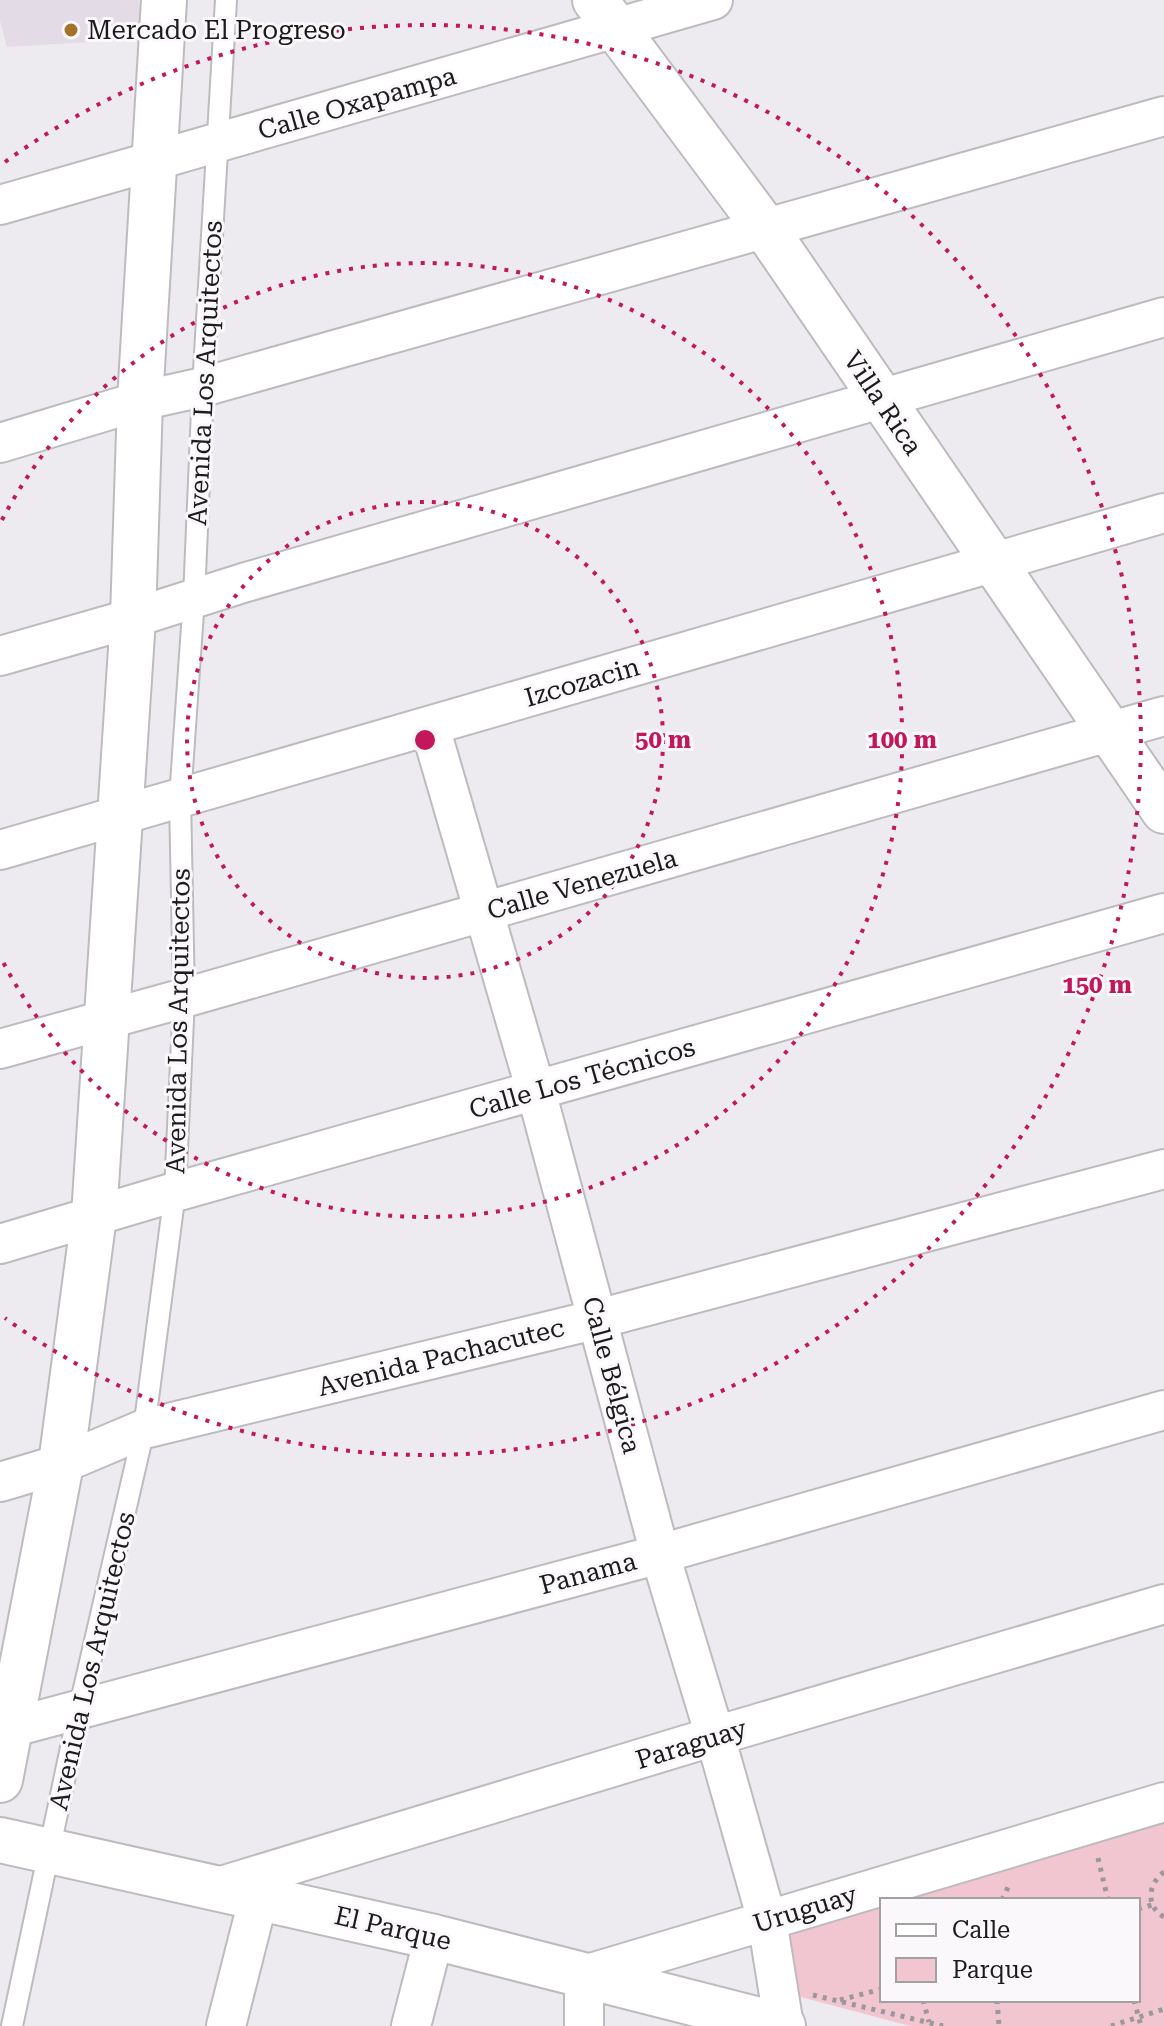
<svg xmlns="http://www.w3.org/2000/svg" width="1164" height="2026" viewBox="0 0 1164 2026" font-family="'Roboto Serif',serif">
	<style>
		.built { fill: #e3dce7 }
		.green { fill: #f1c6d0; fill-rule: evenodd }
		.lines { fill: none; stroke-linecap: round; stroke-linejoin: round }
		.lane-casing { stroke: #bebbbf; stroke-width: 24 }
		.street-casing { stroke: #bebbbf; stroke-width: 42 }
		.secondary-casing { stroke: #bebbbf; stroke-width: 48 }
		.primary-casing { stroke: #bebbbf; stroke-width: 48 }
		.path { stroke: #9a989b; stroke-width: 5; stroke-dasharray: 4 6; stroke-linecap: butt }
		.lane { stroke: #fff; stroke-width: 20 }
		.street { stroke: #fff; stroke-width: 38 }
		.secondary { stroke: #fff; stroke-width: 44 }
		.primary { stroke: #fff; stroke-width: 44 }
		.ring { fill: none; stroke: #c2185b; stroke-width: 4; stroke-dasharray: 4 8 }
		.poi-dot { fill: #a37427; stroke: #fbf8fc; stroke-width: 3 }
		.labels { text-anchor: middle; stroke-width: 6; stroke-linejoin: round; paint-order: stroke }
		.poi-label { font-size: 26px; fill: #1d1c1d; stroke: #fbf8fc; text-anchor: start }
		.street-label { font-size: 26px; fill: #1d1c1d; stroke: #fbf8fc }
		.centre { fill: #c2185b; stroke: #fbf8fc; stroke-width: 4 }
		.ring-label { font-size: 24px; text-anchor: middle; font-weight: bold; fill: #c2185b; stroke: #fbf8fc; stroke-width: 6; stroke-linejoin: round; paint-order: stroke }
	</style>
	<rect width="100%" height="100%" fill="#edebef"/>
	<!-- built -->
	<path class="built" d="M0,0h139l2,39 -134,8 -7,-26z"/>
	<!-- green -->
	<path class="green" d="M1164,1815v211h-254l-113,-30 -11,-72zM882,1900h256v100h-256z"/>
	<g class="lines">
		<defs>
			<path id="lane" d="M12,2026l67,-316 65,-281 31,-237 9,-194 -4,-200 14,-200 9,-211 23,-387"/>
			<path id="street" d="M0,205l713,-205
				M0,443l140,-42 63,-14 961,-271
				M0,656l133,-38 110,-35 921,-266
				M430,727l106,364 124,463 55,182 52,184 17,106
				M0,850l1164,-337
				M0,1049l184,-51 980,-282
				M0,1244l175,-52 989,-279
				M0,1482l61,-18 83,-35 454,-110 566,-150
				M10,1728l650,-174 504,-144
				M218,1887l497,-151 449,-132
				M226,2026l33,-130
				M411,2026l23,-89
				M584,2026v-51l580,-173"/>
			<path id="secondary" d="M595,0l170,228 399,583
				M0,1840l434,97 349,89"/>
			<path id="primary" d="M0,1780l61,-316 33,-248 39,-598 7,-217 24,-401"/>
		</defs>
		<!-- lane casing -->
		<use href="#lane" class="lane-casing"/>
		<!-- street casing -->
		<use href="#street" class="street-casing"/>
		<!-- secondary casing -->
		<use href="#secondary" class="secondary-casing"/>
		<!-- primary casing -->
		<use href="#primary" class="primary-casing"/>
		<!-- path -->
		<path class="path" d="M1098,1858l10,42
			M1164,1872c-16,12 -19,34 0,45
			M1002,1900l8,-17
			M1138,1909l14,-4
			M813,1995l130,31
			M840,2000l42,-11
			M923,2000l6,22
			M997,2000l2,26
			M1134,2000l7,26
			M1111,2026l53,-17"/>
		<!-- lane -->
		<use href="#lane" class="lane"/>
		<!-- street -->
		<use href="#street" class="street"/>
		<!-- secondary -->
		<use href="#secondary" class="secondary"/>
		<!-- primary -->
		<use href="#primary" class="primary"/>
	</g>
	<!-- distance rings -->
	<g class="ring">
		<circle cx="425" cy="740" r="238"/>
		<path d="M2 520A477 477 0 1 1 2 960"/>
		<path d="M5 162A715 715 0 1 1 5 1318"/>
	</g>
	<!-- markers -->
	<circle class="poi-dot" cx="71" cy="30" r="8"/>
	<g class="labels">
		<!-- poi labels -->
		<g class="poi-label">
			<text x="87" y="39">Mercado El Progreso</text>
		</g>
		<!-- street labels -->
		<g class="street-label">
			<text transform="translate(357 103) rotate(-16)" y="9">Calle Oxapampa</text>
			<text transform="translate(205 373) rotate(-87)" y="9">Avenida Los Arquitectos</text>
			<text transform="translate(883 403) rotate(56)" y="9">Villa Rica</text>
			<text transform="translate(582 682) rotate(-16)" y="9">Izcozacin</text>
			<text transform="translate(582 884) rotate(-16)" y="9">Calle Venezuela</text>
			<text transform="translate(178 1021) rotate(-89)" y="9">Avenida Los Arquitectos</text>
			<text transform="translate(582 1078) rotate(-16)" y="9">Calle Los Técnicos</text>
			<text transform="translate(441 1357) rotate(-14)" y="9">Avenida Pachacutec</text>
			<text transform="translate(612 1375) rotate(75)" y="9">Calle Bélgica</text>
			<text transform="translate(588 1573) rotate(-15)" y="9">Panama</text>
			<text transform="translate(92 1661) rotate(-77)" y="9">Avenida Los Arquitectos</text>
			<text transform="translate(691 1744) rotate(-17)" y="9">Paraguay</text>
			<text transform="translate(805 1909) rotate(-17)" y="9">Uruguay</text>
			<text transform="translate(393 1928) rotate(13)" y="9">El Parque</text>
		</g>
	</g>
	<circle cx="425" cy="740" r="12" class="centre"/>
	<g class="ring-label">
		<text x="663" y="748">50 m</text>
		<text x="902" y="748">100 m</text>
		<text x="1097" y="993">150 m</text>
	</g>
	<!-- legend -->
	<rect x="880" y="1898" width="260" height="104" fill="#fbf8fc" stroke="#a2a0a3" stroke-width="2"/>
	<rect x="896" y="1924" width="40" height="12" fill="#ffffff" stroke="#a2a0a3" stroke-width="2"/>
	<text x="952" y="1938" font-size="24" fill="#1d1c1d">Calle</text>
	<rect x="896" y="1958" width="40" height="24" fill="#f1c6d0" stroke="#a2a0a3" stroke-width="2"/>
	<text x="952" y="1978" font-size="24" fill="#1d1c1d">Parque</text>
</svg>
